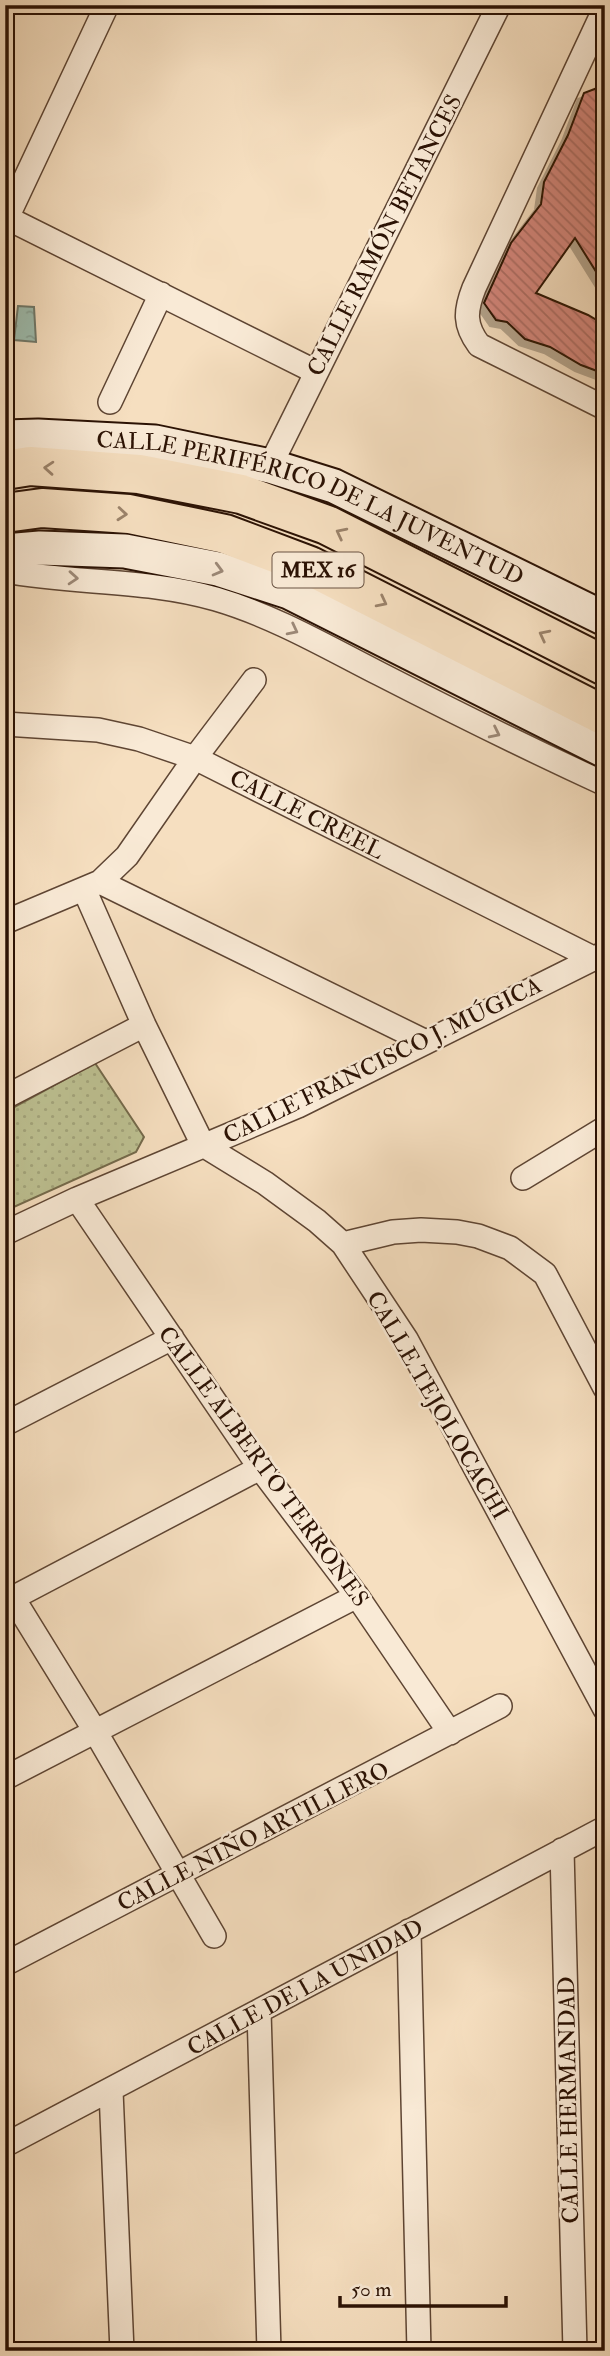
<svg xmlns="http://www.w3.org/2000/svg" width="610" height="2356" viewBox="0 0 610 2356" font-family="'IM FELL Double Pica',serif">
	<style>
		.park { fill: url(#park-dots); stroke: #746a4b; stroke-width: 2 }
		.water { fill: url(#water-ripples); stroke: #6f796b; stroke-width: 2 }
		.building { fill: url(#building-back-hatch); stroke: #2b1204; stroke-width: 2; filter: url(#shadow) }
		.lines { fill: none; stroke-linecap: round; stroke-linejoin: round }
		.street-casing { stroke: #5e4533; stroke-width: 26 }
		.secondary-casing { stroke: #2b1204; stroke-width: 37 }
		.highway-casing { stroke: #2b1204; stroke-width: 42 }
		.street { stroke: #f9ead6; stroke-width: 23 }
		.secondary { stroke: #f9ead6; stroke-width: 33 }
		.highway { stroke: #f6dfc0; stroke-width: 38 }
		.oneway { stroke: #9b836b }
		.oneway2 { stroke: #9c8978 }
		.labels { text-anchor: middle; stroke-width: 5; stroke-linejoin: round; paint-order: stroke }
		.shield { fill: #f9ead6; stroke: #695343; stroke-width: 2 }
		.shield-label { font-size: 21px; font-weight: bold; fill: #2b1204 }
		.street-label { font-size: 23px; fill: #2b1204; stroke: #f9ead6 }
	</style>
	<defs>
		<pattern id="park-dots" width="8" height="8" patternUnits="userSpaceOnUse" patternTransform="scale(1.75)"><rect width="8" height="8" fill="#bdc192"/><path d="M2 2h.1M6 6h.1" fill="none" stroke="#a3a57c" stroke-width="1.8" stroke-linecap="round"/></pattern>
		<pattern id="water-ripples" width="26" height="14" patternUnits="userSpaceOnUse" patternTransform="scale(1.75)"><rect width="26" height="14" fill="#9dbdaf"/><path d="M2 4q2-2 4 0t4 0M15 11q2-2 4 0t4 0" fill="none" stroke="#87a195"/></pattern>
		<pattern id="building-back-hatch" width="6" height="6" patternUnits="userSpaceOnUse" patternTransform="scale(1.75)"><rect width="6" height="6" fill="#d4867b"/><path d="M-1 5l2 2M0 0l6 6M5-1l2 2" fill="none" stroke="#ac6c63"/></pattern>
		<filter id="shadow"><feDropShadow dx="-6" dy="6" stdDeviation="0" flood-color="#0004"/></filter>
	</defs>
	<rect width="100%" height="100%" fill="#f6dfc0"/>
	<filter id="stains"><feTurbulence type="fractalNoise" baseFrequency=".00286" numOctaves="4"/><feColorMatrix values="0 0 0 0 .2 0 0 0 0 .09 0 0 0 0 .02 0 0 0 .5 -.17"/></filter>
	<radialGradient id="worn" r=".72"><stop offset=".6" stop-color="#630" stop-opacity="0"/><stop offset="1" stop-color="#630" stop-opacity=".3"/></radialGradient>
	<!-- park -->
	<path class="park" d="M95,1063l49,74 -8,15 -131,59v-99z"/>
	<!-- water -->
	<path class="water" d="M18,306l16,1 2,35 -22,-2z"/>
	<!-- building -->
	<path class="building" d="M605,85v201l-30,-48 -39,55 52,22 17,10v49l-24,-9 -31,-18 -25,-8 -18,-17 -11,-2 -12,-17 27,-60 30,-39 3,-22 24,-47 16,-42z"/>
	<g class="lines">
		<defs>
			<path id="street" d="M605,8l-131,280c-9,23 -10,37 5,57l126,63
				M5,217l311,155
				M5,222l102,-217
				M110,402l51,-108
				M270,466l229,-461
				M5,571c70,13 142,8 211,28 58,17 111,48 164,75 74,38 149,75 225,110
				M5,724l93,6 41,9 56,19 398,200
				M100,882l326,160
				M84,889l60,136 59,120 62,38 52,38 26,23 63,95 199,370
				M5,922l95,-40 27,-26 68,-98 59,-78
				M5,1097l139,-72
				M523,1178l82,-50
				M77,1199l183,269 97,128 93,137
				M5,1233l72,-34 221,-93 307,-153
				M343,1244l50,-12 28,-2 36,2 21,4 32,12 35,26 60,114
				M5,1424l167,-86
				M13,1598l82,133 119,205
				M5,1602l255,-134
				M5,1778l352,-182
				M562,1850l13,501
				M409,1931l10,420
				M5,1964l495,-258
				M259,2011l10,340
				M111,2091l11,260
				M5,2145l600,-317"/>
			<g id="secondary">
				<path id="s1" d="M5,437l33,-1 117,6 115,24 64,20 271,133"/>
				<path d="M5,551l35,-3 85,3 93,18 71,23 316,159"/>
			</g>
			<path id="highway" d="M5,470l25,-4 109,8 102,20 86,31 278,141
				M5,513l37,-5 87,6 96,20 85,32 295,150"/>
		</defs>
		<!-- street casing -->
		<use href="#street" class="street-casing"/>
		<!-- secondary casing -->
		<use href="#secondary" class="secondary-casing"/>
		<!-- highway casing -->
		<use href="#highway" class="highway-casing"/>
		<!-- street -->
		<use href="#street" class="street"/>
		<!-- secondary -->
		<use href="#secondary" class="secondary"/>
		<!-- highway -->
		<use href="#highway" class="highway"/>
	</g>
	<!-- one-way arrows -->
	<defs><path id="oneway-chevron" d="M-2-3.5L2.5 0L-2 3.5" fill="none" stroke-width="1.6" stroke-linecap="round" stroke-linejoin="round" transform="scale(1.75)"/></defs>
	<g class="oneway">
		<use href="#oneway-chevron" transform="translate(49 468) rotate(-176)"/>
		<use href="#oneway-chevron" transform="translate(122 514) rotate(5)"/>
		<use href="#oneway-chevron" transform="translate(341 533) rotate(-153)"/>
		<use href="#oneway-chevron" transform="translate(382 602) rotate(27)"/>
		<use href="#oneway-chevron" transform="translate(544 635) rotate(-153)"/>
	</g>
	<g class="oneway2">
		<use href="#oneway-chevron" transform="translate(218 570) rotate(15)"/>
		<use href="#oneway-chevron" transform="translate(73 578) rotate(4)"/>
		<use href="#oneway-chevron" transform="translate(293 630) rotate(27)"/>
		<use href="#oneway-chevron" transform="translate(495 733) rotate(26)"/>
	</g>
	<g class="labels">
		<!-- shield labels -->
		<rect class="shield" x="272.5" y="552.5" width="91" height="35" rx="5"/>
		<g class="shield-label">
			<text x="318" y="577">MEX 16</text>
		</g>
		<!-- street labels -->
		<g class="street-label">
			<text transform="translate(384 235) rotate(-63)" y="8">CALLE RAMÓN BETANCES</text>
			<text dy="8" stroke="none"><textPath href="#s1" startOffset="318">CALLE PERIFÉRICO DE LA JUVENTUD</textPath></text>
			<text transform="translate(307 814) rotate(27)" y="8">CALLE CREEL</text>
			<text transform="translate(382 1060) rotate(-26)" y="8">CALLE FRANCISCO J. MÚGICA</text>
			<text transform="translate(438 1405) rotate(60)" y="8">CALLE TEJOLOCACHI</text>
			<text transform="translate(264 1466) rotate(54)" y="8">CALLE ALBERTO TERRONES</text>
			<text transform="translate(253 1836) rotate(-27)" y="8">CALLE NIÑO ARTILLERO</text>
			<text transform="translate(305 1987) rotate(-28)" y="8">CALLE DE LA UNIDAD</text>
			<text transform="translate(568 2100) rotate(-91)" y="8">CALLE HERMANDAD</text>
		</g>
	</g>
	<!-- margin -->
	<rect width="610" height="2356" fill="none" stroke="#f6dfc0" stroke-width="28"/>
	<rect x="7" y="7" width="596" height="2342" fill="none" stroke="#2b1204" stroke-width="3.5"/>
	<rect x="14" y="14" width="582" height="2328" fill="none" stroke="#2b1204" stroke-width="2"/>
	<!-- scale -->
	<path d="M340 2296v10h166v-10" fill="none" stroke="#2b1204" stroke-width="3.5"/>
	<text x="351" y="2296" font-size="21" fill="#2b1204" stroke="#f9ead6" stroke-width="5" paint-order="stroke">50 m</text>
	<rect width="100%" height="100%" filter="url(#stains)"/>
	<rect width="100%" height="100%" fill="url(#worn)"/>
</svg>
